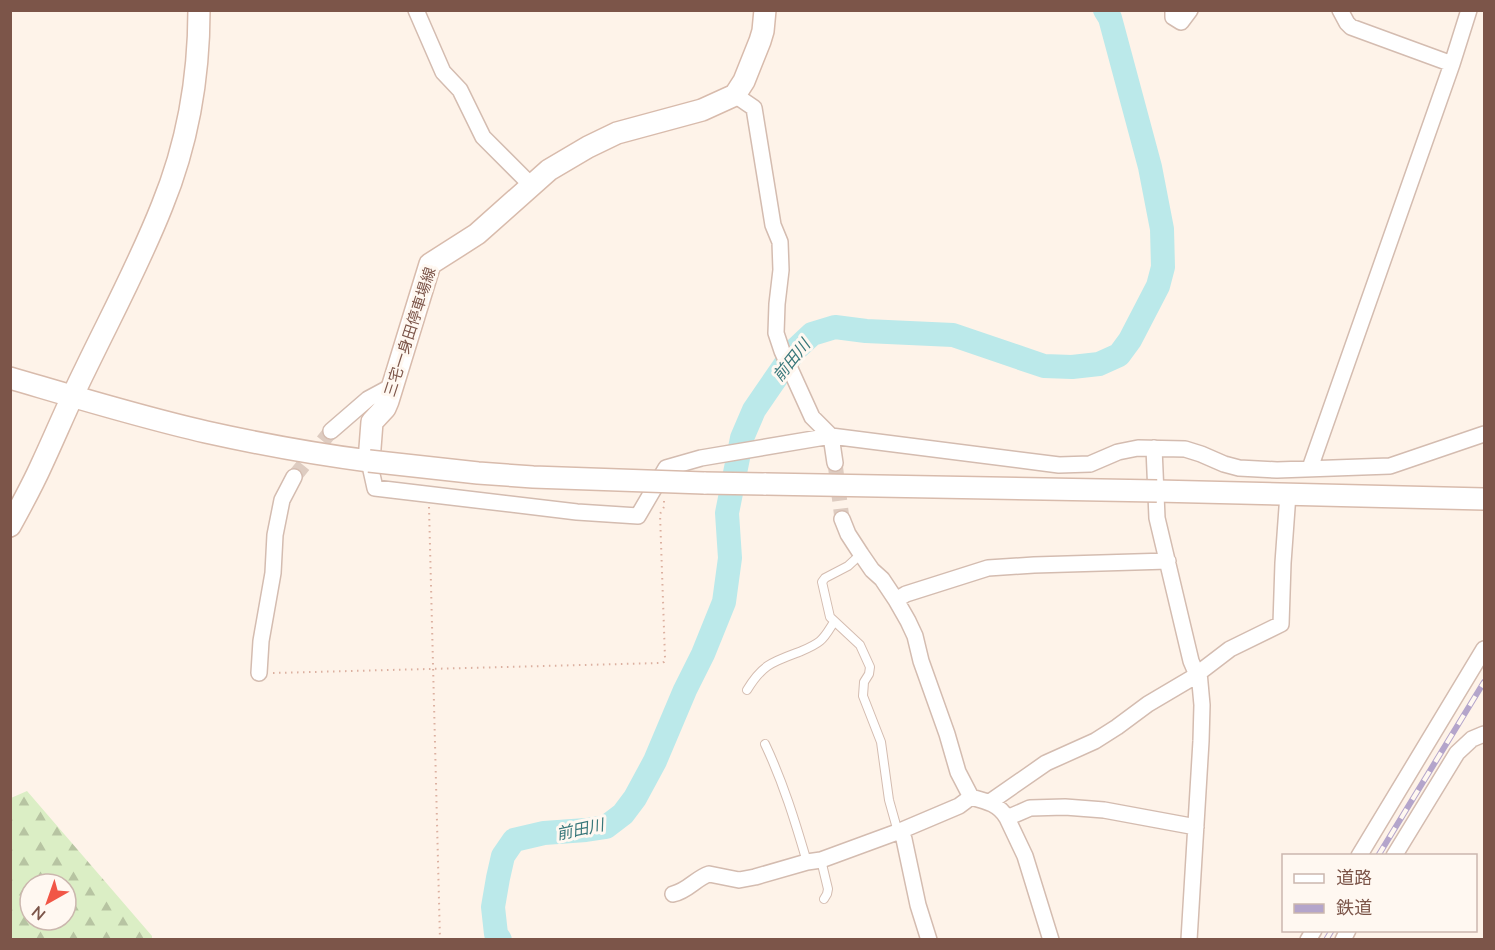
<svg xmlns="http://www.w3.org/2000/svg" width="1495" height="950" viewBox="0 0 1495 950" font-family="'Nunito Sans','Noto Sans JP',sans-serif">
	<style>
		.forest { fill: url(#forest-firs); fill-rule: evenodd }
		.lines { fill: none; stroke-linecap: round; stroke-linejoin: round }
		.river { stroke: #bbe9ea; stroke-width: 24 }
		.street-tunnel { stroke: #deccc1; stroke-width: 15; stroke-dasharray: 15 8; stroke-linecap: butt }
		.lane-casing { stroke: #d4bcb0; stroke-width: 10 }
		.street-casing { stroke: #d4bcb0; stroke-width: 18 }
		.secondary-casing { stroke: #d8bbac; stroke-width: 24 }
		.path { stroke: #dcb0a0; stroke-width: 2; stroke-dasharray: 1.5 4.5; stroke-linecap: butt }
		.lane { stroke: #fff; stroke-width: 8 }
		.street { stroke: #fff; stroke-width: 15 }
		.secondary { stroke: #fff; stroke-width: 21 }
		.rail-casing { stroke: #b4a5cb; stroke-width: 6 }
		.rail { stroke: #fff8f1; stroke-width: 4; stroke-dasharray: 11; stroke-linecap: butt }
		.secondary-bridge-casing { stroke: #d8bbac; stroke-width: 24; stroke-linecap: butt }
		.secondary-bridge { stroke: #fff; stroke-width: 21 }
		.labels { text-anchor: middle; stroke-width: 6; stroke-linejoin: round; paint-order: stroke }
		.street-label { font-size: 15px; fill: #7c5549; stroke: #fff8f1 }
		.water-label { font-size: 16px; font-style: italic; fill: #38777a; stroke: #fff8f1 }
	</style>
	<defs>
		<pattern id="forest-firs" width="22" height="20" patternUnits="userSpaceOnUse" patternTransform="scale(1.5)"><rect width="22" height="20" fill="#dbeec5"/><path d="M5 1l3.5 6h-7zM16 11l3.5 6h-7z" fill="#b7c4a2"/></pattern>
	</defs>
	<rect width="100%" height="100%" fill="#fef3e9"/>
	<!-- forest -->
	<path class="forest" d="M27,791l125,145v3h-141v-141zM30,884h36v36h-36z"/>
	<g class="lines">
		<!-- river -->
		<path class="river" d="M500,940l-4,-6 -3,-27 5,-29 5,-22 11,-16 30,-7 42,-3 20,-3 17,-13 12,-16 20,-37 30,-71 18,-36 21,-52 6,-44 -3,-45 15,-75 12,-28 13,-19 29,-42 16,-15 23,-7 31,4 87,4 91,31 28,1 27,-3 20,-9 11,-15 28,-54 5,-19 -1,-38 -12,-62 -40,-149 -5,-8"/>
		<!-- street-tunnel -->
		<path class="street-tunnel" d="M835,463l7,56
			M294,477l37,-46"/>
		<defs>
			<path id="lane" d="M861,554l-13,12 -23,12 -3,4 8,35 30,28 10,22 -1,7 -5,8 -1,14 18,46 8,58 9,32
				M747,690c15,-25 25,-28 52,-38 7,-3 15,-6 21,-11 6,-5 10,-13 14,-19
				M765,744c18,38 30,77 42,118
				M821,860l7,29 -1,5 -3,5"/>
			<path id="street" d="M416,10l27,62 17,18 23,47 49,49
				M1173,10v7l8,5 9,-12
				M1340,10l7,13 4,4 101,37
				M735,95l19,13 19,117 7,17 1,28 -4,34 -1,29 6,18 30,66 19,19 4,27
				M331,431l37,-32 26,-14
				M1154,448l3,70 34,143 6,14
				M369,461l6,27 202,24 61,4 28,-48 35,-10 130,-22 228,29 31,-1 28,-12 20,-4 47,1 16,5 23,10 15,4 38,2 113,-4 94,-32
				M1310,468l142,-404 17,-54
				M842,519l6,15 13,20 11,16 10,9 14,21 12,21 7,15 6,25 26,73 11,38 13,25c15,4 28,7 36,21l18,38 26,84
				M896,600l10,-6 82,-26 46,-3 134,-4
				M259,673l2,-32 12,-68 2,-38 7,-35 12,-23
				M990,802l56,-39 49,-22 22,-14 31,-23 44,-26 38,-29 51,-25 2,-61 5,-69
				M1007,818l23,-10 35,-1 39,3 92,17
				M900,831l4,8 14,66 11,35
				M1359,856l125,-207
				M1394,856l63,-103 15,-14 12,-5
				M673,894c15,-3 23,-16 36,-20l30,6 16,-3 52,-15 14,-2 79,-29 59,-25 12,-9
				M1189,940l12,-199 1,-36 -3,-33
				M1308,940l6,-10
				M1343,940l5,-10"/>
			<path id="secondary" d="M10,378c65,19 130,39 196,54 54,12 108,22 163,29l3,-39 13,-14 3,-7 42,-137 47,-30 72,-64 39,-23 29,-14 85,-23 33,-15 9,-14 16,-40 3,-10 2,-21
				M704,483l62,1
				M1157,491l327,8
				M10,526c11,-20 22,-40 31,-60 15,-32 28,-64 44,-96 26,-54 55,-108 77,-164 25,-61 37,-130 37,-196"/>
		</defs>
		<!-- lane casing -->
		<use href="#lane" class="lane-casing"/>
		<!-- street casing -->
		<use href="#street" class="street-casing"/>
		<!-- secondary casing -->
		<use href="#secondary" class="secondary-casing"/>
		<!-- path -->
		<path class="path" d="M429,507l11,433
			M273,673l387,-10 4,-1 1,-4 -5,-144 4,-7v-6"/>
		<!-- lane -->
		<use href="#lane" class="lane"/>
		<!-- street -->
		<use href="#street" class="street"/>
		<!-- secondary -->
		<use href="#secondary" class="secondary"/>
		<defs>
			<path id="rail" d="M1378,856l106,-174
				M1326,940l6,-10"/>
		</defs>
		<!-- rail casing -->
		<use href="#rail" class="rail-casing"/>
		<!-- rail -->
		<use href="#rail" class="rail"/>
		<defs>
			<path id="secondary-bridge" d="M369,461l109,12 55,4 171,6
				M766,484l391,7"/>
		</defs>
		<!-- secondary-bridge casing -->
		<use href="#secondary-bridge" class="secondary-bridge-casing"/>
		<!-- secondary-bridge -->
		<use href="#secondary-bridge" class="secondary-bridge"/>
	</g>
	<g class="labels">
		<!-- street labels -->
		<g class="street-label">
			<text transform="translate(410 332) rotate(-72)" y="5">三宅一身田停車場線</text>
		</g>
		<!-- water labels -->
		<g class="water-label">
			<text transform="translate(791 360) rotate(-51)" y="6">前田川</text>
			<text transform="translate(580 829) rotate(-12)" y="6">前田川</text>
		</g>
	</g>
	<!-- border -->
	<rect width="1495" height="950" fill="none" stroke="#7c5549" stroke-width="24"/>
	<!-- legend -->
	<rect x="1282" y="854" width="195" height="78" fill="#fff8f1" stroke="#cbb7ae" stroke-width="1.5"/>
	<rect x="1294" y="874" width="30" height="9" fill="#ffffff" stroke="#cbb7ae" stroke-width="1.5"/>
	<text x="1336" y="884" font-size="18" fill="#7c5549">道路</text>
	<rect x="1294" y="904" width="30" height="9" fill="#b4a5cb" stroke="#cbb7ae" stroke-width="1.5"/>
	<text x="1336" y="914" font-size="18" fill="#7c5549">鉄道</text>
	<!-- north arrow -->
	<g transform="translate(48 902) rotate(220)"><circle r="28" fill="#fff8f1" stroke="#cbb7ae" stroke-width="1.5"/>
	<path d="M0-4.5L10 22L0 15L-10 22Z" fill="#f15646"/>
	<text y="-9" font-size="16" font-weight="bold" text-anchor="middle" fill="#7c5549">N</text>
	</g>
</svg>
